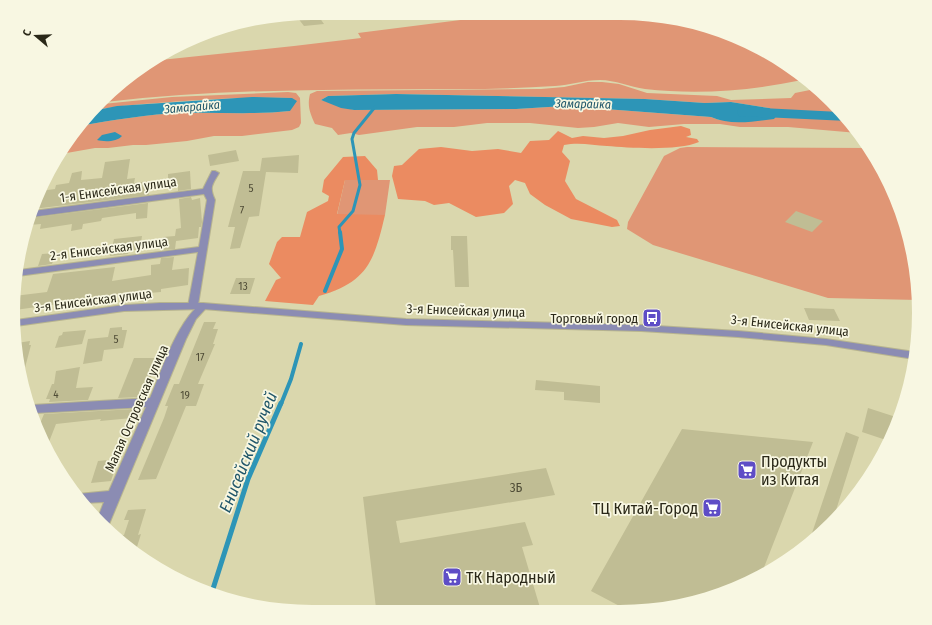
<svg xmlns="http://www.w3.org/2000/svg" width="932" height="625" viewBox="0 0 932 625" font-family="'Fira Sans Condensed',sans-serif">
	<style>
		.green { fill: #e09675; fill-rule: evenodd }
		.forest { fill: #eb8b61 }
		.water { fill: #2d95b7 }
		.lines { fill: none; stroke-linecap: round; stroke-linejoin: round }
		.stream-far2 { stroke: #2d95b7; stroke-width: 3 }
		.stream-far1 { stroke: #2d95b7; stroke-width: 4 }
		.stream { stroke: #2d95b7; stroke-width: 5 }
		.river { fill: #2d95b7; fill-rule: evenodd }
		.building { fill: #c0bd94 }
		.minor-casing { stroke: #b7b48f; stroke-width: 2 }
		.tertiary-casing { stroke: #b7b48f; stroke-width: 2 }
		.minor { fill: #8b8cb3; fill-rule: evenodd }
		.tertiary { fill: #8b8cb3; fill-rule: evenodd }
		.labels { text-anchor: middle; stroke-width: 3.5; stroke-linejoin: round; paint-order: stroke }
		.number-label { font-size: 11px; fill: #504d37 }
		.far-water-label { font-size: 12px; font-style: italic; fill: #21576a; stroke: #f8f7e2 }
		.street-label { font-size: 13px; fill: #2a2818; stroke: #f8f7e2 }
		.poi-label { font-size: 13px; fill: #2a2818; stroke: #f8f7e2; text-anchor: end }
		.near-number-label { font-size: 13px; fill: #504d37 }
		.near-poi-label { font-size: 16px; fill: #2a2818; stroke: #f8f7e2; text-anchor: start }
		.near-water-label { font-size: 17px; font-style: italic; fill: #21576a; stroke: #f8f7e2 }
	</style>
	<rect width="100%" height="100%" fill="#dad7ad"/>
	<!-- green -->
	<path class="green" d="M492,16l186,3 74,25 50,36c-52,11 -105,15 -157,9 -15,-2 -30,-9 -45,-9 -16,0 -30,5 -45,6 -32,2 -64,3 -95,3 -119,1 -237,-1 -355,13l41,-38 5,-3 143,-15 67,-8 -3,-5z
		M588,82h14l17,2 28,9 70,3 14,4 60,-2 4,-5 20,-4 16,12 7,9h-1l3,10 10,3 8,10 -70,-6h-48l-20,-3h-36l-35,3 -31,-4 -24,4 -16,1 -48,-5h-43l-33,4h-37l-58,8 -8,-2 -13,2 -6,-7 -17,-4c-5,-11 -8,-18 -5,-30l7,-3 224,-2 23,-2zM396,94l249,5 60,4 26,-1 38,6 -50,12 -8,-3 -146,-11 -49,3 -162,1 -33,-10 7,-4z
		M288,92l8,1 4,5 1,25 -2,4 -7,3 -50,6h-28l-27,5 -41,4h-13l-25,3h-13l-34,6 14,-24 4,-4c35,-6 69,-12 103,-13 36,-1 72,2 108,-2l2,-13c-41,-1 -81,1 -122,4 -25,2 -49,3 -73,8l6,-6 69,-7z
		M687,147l182,1 27,50 17,56 5,46 -90,-2 -175,-53 -26,-16 1,-7 36,-66 16,-8z
		M345,180h45l-5,35h-48z"/>
	<!-- forest -->
	<path class="forest" d="M681,126l9,3 1,6 -5,2 11,2 2,3c-20,9 -69,6 -92,4 -14,-1 -29,-4 -43,-1l-2,7 8,9 -5,20 11,18 41,21 3,6 -8,1 -41,-8 -26,-14 -15,-11 -5,-11 -10,-3 -6,6 4,18 -9,9 -28,4 -27,-14 -15,2 -9,-4 -27,-2 -6,-23 2,-10 8,-1 17,-16 22,-2 31,4 26,-2 23,4 9,-12 19,-1 9,-9 14,7 11,-2 21,2 19,-2 27,-6z
		M365,156l12,14 1,10h-33l-8,34 48,1c-11,46 -17,67 -66,81l-6,9 -48,-4 11,-21 5,-2 -12,-14 8,-22 5,-5h18l7,-25 21,-11 1,-5 -7,-4 2,-12 19,-23z"/>
	<!-- water -->
	<path class="water" d="M396,94l249,5 60,4 26,-1 38,6 9,6 -4,5c-20,2 -43,7 -63,-2l-146,-11 -49,3 -162,1 -13,-2 -20,-8 7,-4z
		M252,97l40,1 5,3 -7,10c-36,4 -72,1 -107,2 -35,1 -69,7 -104,13l18,-16 20,-4z
		M115,132l7,4c-5,6 -18,6 -25,4l5,-5z"/>
	<g class="lines">
		<!-- stream-far2 -->
		<path class="stream-far2" d="M340,233l-1,-6 14,-16 7,-26 -8,-46 2,-6 21,-26"/>
		<!-- stream-far1 -->
		<path class="stream-far1" d="M325,291l17,-42 -2,-17
			M281,404l10,-25 10,-35"/>
		<!-- stream -->
		<path class="stream" d="M212,592l36,-113 33,-76"/>
		<!-- river -->
		<path class="river" d="M745,107l95,5 8,9 -109,-5 -2,-4 2,-4z"/>
	</g>
	<!-- building -->
	<path class="building" d="M317,14l7,10 -20,2 -7,-9z
		M236,150l3,11 -29,5 -2,-11z
		M299,155l-1,18 -32,-1 -7,44 -10,1 -9,31 -10,1 5,-22h-7l15,-56h17l2,-13z
		M130,159l-3,20 8,-1 -1,5 15,-2v14l-116,14 3,-11 4,-7 15,-2 1,-4 13,-2 3,-10 10,-2 -1,9 21,-2 3,-16z
		M190,171l1,18 -13,2v-7l-10,1v-11z
		M191,197l1,3 8,-2 2,24 -1,5h-2l-1,11 -22,3 -1,8 -13,1 1,-13 12,-1 1,-7 5,-1 -2,-29z
		M148,203l-1,15 -11,1v-6l-34,5 -1,3 -18,3 -1,5 -11,2 1,-7 -32,5 1,-5 -12,1 2,-7z
		M796,211l27,10 -11,11 -27,-10z
		M142,236l-2,13 -11,2 -1,3 -18,2 4,-17z
		M451,236h16l2,51h-14l-2,-37h-2z
		M56,253l-4,11 -14,2 4,-12z
		M174,257l-2,13 17,-2 -1,17 -27,4v3l-12,1 -6,1v-3l-34,5v1l-94,13 -1,-14 33,-4 6,-18 62,-7 -3,14 39,-6v-10l9,-1 1,-6z
		M236,278h19l-5,16h-20z
		M804,308l30,1 6,12 -31,-1z
		M204,322h12l-3,7h5l-5,15h2l-17,40h6l-8,22h-10l-30,73 -18,1 26,-62 4,-12h-3l9,-22h5z
		M122,327v3h5l-4,18 -19,2 -2,11 -19,3 5,-25 20,-2 2,-9z
		M86,330l-4,14 -27,4 4,-12 3,-1 1,-3z
		M30,341l-1,4h2l-9,34 -3,-8 -2,-28z
		M134,358h24l-13,35 -5,1 -1,3 -21,1z
		M80,367l-4,21 17,-1 -5,13 -39,2 1,-3h-4l6,-15h2l2,-13z
		M536,380l64,6v17l-36,-3v-8l-29,-2z
		M868,408l31,10 -10,23 -27,-9z
		M135,409l-3,9 -32,3 1,-2 -45,5 -9,23 -8,-21 5,-12z
		M682,429l131,13 -52,133 -27,14 -56,17 -49,5 -38,-20z
		M846,432l13,5 -27,86 -23,19z
		M118,459l-7,22 -20,2 7,-22z
		M546,468l9,27 -159,26 4,22 125,-21 8,23 -11,2 19,64 -165,-3 -13,-111z
		M146,509l-8,26 3,-1 -5,16 -20,-14 8,-1 5,-15h-5l4,-10z"/>
	<g class="lines">
		<defs>
			<path id="minor" d="M212,171h3l4,2c-7,12 -10,14 -4,27l-17,105 5,-2 5,3 -12,13 -10,20 -79,190 -10,-9 7,-18 -20,1 -6,-9 31,-3 37,-84 -111,6 -3,-8 118,-7c12,-28 24,-67 45,-89l-6,-1 -1,-2 10,-54 -180,24 1,-6 180,-23 8,-47 -3,-6 -172,23 1,-6 170,-22z"/>
			<path id="tertiary" d="M160,303h43l203,16 235,6 97,6 88,8 89,13 -1,7 -88,-14 -88,-8 -97,-6 -235,-6 -203,-16 -79,2 -108,15v-6l108,-15z"/>
		</defs>
		<!-- minor casing -->
		<use href="#minor" class="minor-casing"/>
		<!-- tertiary casing -->
		<use href="#tertiary" class="tertiary-casing"/>
		<!-- minor -->
		<use href="#minor" class="minor"/>
		<!-- tertiary -->
		<use href="#tertiary" class="tertiary"/>
	</g>
	<!-- icons -->
	<defs>
		<symbol id="bus-square" viewBox="-11 -11 22 22"><rect x="-9" y="-9" width="18" height="18" rx="4" fill="#5e4dc6" stroke="#f8f7e2"/><path d="M-5-6H5V4H4V6H2V4H-2V6H-4V4H-5ZM-3.5-4V0h7V-4ZM-3.5 1.2v1.5H-2V1.2ZM2 1.2v1.5H3.5V1.2Z" fill="#fff"/></symbol>
		<symbol id="supermarket-square" viewBox="-11 -11 22 22"><rect x="-9" y="-9" width="18" height="18" rx="4" fill="#5e4dc6" stroke="#f8f7e2"/><path d="M-6-5.5h2.5l.6 2H6L4.5 2H-2.5L-4.4-4H-6ZM-1.5 3.2a1.3 1.3 0 1 0 .1 0ZM3 3.2a1.3 1.3 0 1 0 .1 0Z" fill="#fff"/></symbol>
	</defs>
	<g fill-rule="evenodd">
		<use href="#bus-square" x="641" y="307" width="22" height="22"/>
		<use href="#supermarket-square" x="736" y="459" width="22" height="22"/>
		<use href="#supermarket-square" x="701" y="497" width="22" height="22"/>
		<use href="#supermarket-square" x="441" y="566" width="22" height="22"/>
	</g>
	<g class="labels">
		<!-- number labels -->
		<g class="number-label">
			<text x="251" y="192">5</text>
			<text x="242" y="214">7</text>
			<text x="243" y="290">13</text>
			<text x="116" y="343">5</text>
			<text x="200" y="361">17</text>
			<text x="56" y="398">4</text>
			<text x="185" y="399">19</text>
		</g>
		<!-- far-water labels -->
		<g class="far-water-label">
			<text transform="translate(583 104) rotate(1)" y="4">Замарайка</text>
			<text transform="translate(192 107) rotate(-5)" y="4">Замарайка</text>
		</g>
		<!-- street labels -->
		<g class="street-label">
			<text transform="translate(118 189) rotate(-8)" y="5">1-я Енисейская улица</text>
			<text transform="translate(109 248) rotate(-7)" y="5">2-я Енисейская улица</text>
			<text transform="translate(93 300) rotate(-7)" y="5">3-я Енисейская улица</text>
			<text transform="translate(466 310) rotate(2)" y="5">3-я Енисейская улица</text>
			<text transform="translate(790 325) rotate(6)" y="5">3-я Енисейская улица</text>
			<text transform="translate(136 408) rotate(-66)" y="5">Малая Островская улица</text>
		</g>
		<!-- poi labels -->
		<g class="poi-label">
			<text x="638" y="323">Торговый город</text>
		</g>
		<!-- near-number labels -->
		<g class="near-number-label">
			<text x="516" y="492">3Б</text>
		</g>
		<!-- near-poi labels -->
		<g class="near-poi-label">
			<text x="761" y="467">Продукты<tspan x="761" dy="18">из Китая</tspan></text>
			<text x="698" y="514" text-anchor="end">ТЦ Китай-Город</text>
			<text x="466" y="583">ТК Народный</text>
		</g>
		<!-- near-water labels -->
		<g class="near-water-label">
			<text transform="translate(248 452) rotate(-68)" y="6">Енисейский ручей</text>
		</g>
	</g>
	<!-- crop -->
	<path d="M0 0H932V625H0ZM312 20H620A292 292 0 0 1 912 312V313A292 292 0 0 1 620 605H312A292 292 0 0 1 20 313V312A292 292 0 0 1 312 20Z" fill="#f8f7e2" fill-rule="evenodd"/>
	<!-- north arrow -->
	<g transform="translate(36 36) rotate(289)" stroke="#f8f7e2" stroke-width="3" paint-order="stroke">
	<path d="M0-3L7 15L0 10L-7 15Z" fill="#2a2818"/>
	<text y="-6" font-size="11" font-weight="bold" text-anchor="middle" fill="#2a2818">С</text>
	</g>
</svg>
